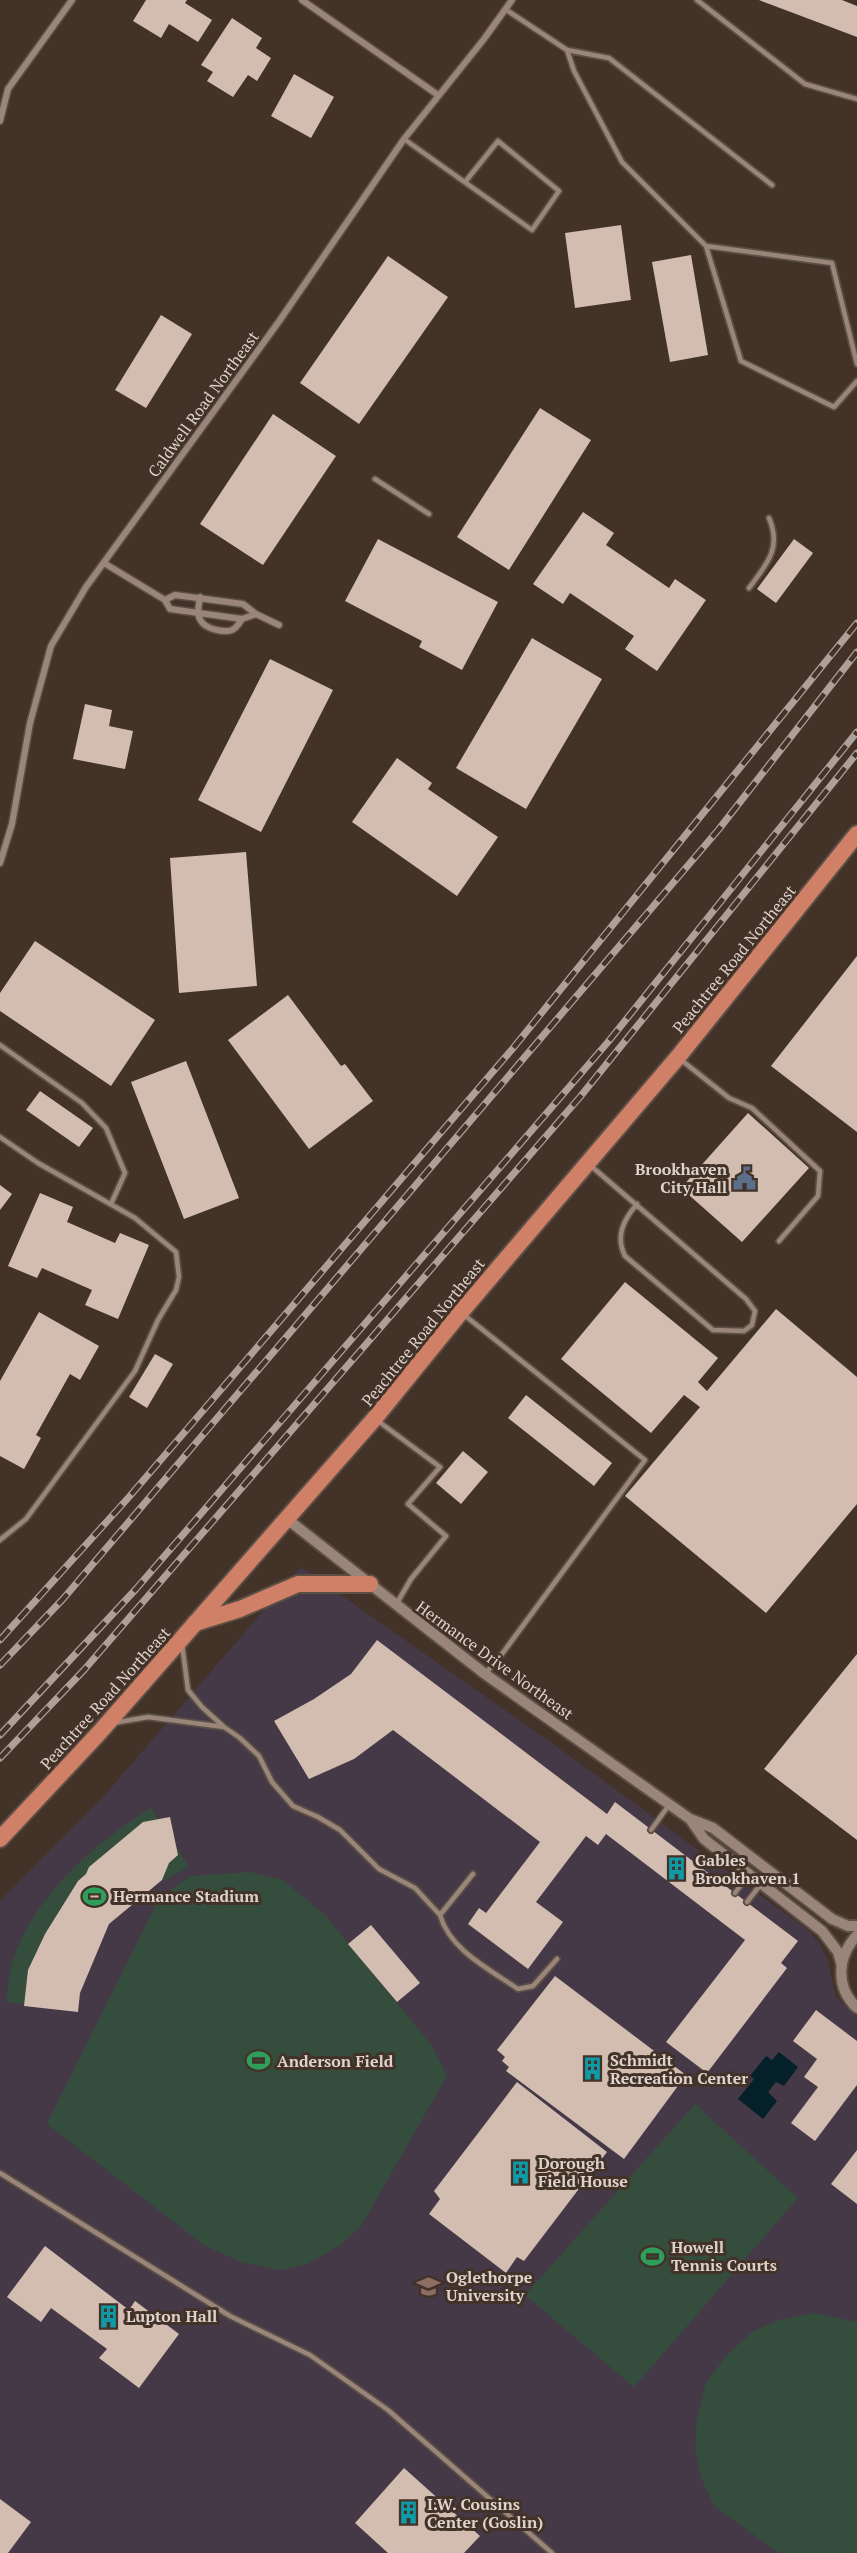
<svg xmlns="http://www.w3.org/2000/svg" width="857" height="2553" viewBox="0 0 857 2553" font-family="'PT Serif',serif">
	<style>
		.education { fill: #453948 }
		.green { fill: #344d3c }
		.water { fill: #042028 }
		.building { fill: #d2bdb0 }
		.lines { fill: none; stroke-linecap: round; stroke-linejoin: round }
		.service-casing { stroke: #5b4e45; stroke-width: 8 }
		.minor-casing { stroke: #5b4e45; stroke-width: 9 }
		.tertiary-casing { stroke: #5b4e45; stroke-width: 14 }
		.trunk-casing { stroke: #5b4e45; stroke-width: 20 }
		.service { stroke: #998579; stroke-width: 4.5 }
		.minor { stroke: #998579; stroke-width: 6 }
		.tertiary { stroke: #998579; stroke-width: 10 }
		.trunk { stroke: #d08066; stroke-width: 16 }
		.rail-casing { stroke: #ada098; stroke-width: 7 }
		.rail { stroke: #433228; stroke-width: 4.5; stroke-dasharray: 14; stroke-linecap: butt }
		.labels { text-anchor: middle; stroke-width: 6; stroke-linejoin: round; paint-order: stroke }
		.street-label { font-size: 16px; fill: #ddd3cc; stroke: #433228 }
		.poi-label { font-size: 16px; font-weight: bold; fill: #ddd3cc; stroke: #433228; text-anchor: start }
	</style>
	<rect width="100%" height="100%" fill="#433228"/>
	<!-- education -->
	<path class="education" d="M301,1567l255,179 252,184 12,14 8,17 8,36 21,21v535h-857v-652l103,-104z"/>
	<!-- green -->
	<path class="green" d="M151,1808l38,59 -31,16 -36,26 -23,24 -25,76 -68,-7c2,-10 2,-21 4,-31 16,-68 84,-128 141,-163z
		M250,1872l33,8 41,34 109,133 14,29 -86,150 -22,20 -32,18 -26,6 -37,-7 -39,-17 -158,-122 112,-226 31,-22z
		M695,2104l103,94 -164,189 -109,-92z
		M815,2313l42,9v231h-78l-65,-47 -12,-26 -7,-29 2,-33 9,-35 20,-27 26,-24 26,-12z"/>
	<!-- water -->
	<path class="water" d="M779,2052l19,15 -14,19 -8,-4 -8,10 9,9 -14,18 -25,-20 16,-20 -4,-3 16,-20 6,4z"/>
	<!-- building -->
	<path class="building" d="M146,0h41l-2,3 27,17 -14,22 -29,-18 -8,14 -28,-17z
		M759,0h83l15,6v31z
		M232,18l30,20 -6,10 15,10 -14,23 -9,-6 -15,22 -26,-16 6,-9 -12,-7z
		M294,74l40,23 -23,41 -40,-22z
		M621,225l10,75 -56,8 -10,-75z
		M691,255l17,100 -38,7 -18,-100z
		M388,256l60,41 -89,127 -59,-41z
		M161,315l31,19 -46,74 -31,-18z
		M540,408l51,32 -82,130 -52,-33z
		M273,414l63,42 -73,109 -63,-41z
		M583,512l31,21 -8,12 63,43 6,-9 31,21 -49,71 -32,-22 9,-13 -64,-43 -7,11 -30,-20z
		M378,539l120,63 -36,68 -43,-23 3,-6 -77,-40z
		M794,539l19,14 -37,50 -19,-14z
		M532,638l70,41 -76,130 -70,-41z
		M270,659l63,31 -72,142 -63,-32z
		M85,704l27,6 -3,16 24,5 -8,38 -52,-10z
		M397,758l35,25 -4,6 70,48 -41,59 -105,-74z
		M246,852l11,134 -78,7 -9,-135z
		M35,941l120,79 -44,66 -111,-75v-18z
		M857,956v176l-86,-66z
		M288,995l53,71 4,-2 28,37 -64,48 -81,-109z
		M186,1061l53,137 -55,21 -53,-137z
		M40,1091l53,37 -14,19 -53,-37z
		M748,1113l61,55 -67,74 -61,-54z
		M0,1185l12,9 -12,16z
		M40,1193l33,14 -6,15 48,21 5,-10 29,12 -31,74 -33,-14 7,-15 -50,-22 -5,10 -29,-12z
		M625,1282l93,76 -20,24 9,9 69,-82 81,68v127l-91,109 -141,-117 75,-89 -16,-12 -33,38 -90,-74z
		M39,1312l60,34 -19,34 -10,-6 -34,61 5,3 -17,31 -24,-13v-75z
		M155,1354l18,10 -26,44 -18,-11z
		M526,1395l86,68 -18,23 -86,-68z
		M463,1451l25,21 -27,32 -25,-21z
		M377,1640l230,174 8,-12 183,139 -17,22 6,5 -80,105 -41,-31 79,-102 -139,-106 -8,11 -12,-9 -50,66 27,20 -35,47 -60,-45 11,-16 7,5 54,-71 -147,-112 -39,29 -45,20 -35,-58 40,-22 37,-25z
		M857,1654v186l-93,-71z
		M170,1817l8,38 -9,8 -7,17 -53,44 -29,69 -2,19 -54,-6 4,-36 17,-36 33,-53 8,-7 3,-7 54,-45z
		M371,1925l49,58 -23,19 -49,-58z
		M555,1976l131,99 -62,84 -118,-88 3,-4 -7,-6 3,-4 -8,-7z
		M816,2010l41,31v44l-42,56 -24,-18 27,-36 -14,-10 13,-18 -24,-18z
		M517,2082l90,70 -83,109 -7,-4 -11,16 -77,-59 11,-15 -6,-8z
		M857,2150v54l-26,-20z
		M45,2246l84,64 6,-9 44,33 -40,54 -40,-30 8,-9 -56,-41 -10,14 -34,-25z
		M404,2468l76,68 -16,17h-76l-33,-30z
		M0,2499l31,23 -23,31h-8z"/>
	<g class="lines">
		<defs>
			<path id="service" d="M697,0l108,84 52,15
				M505,9l62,41 42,8 163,127
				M567,50l7,21 48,91 84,84 35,115 93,46 23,-26
				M404,139l128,91 27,-39 -61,-50 -33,41
				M706,246l126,17 25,101
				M375,479l54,35
				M749,588c18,-24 33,-40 20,-70
				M0,1045l82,58 24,25 19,45 -14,31
				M680,1059l49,39 23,10 68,63 -2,25 -39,45
				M0,1137l38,26 97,55 41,34 3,25 -3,13 -18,30 -23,51 -109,148 -26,21
				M591,1166l155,133 9,12 -3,14 -8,6 -31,-1 -88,-74c-10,-20 -1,-37 12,-52
				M463,1314l182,146 -143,194 -17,20
				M378,1421l62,46 -32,37 38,32 -35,43 -14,24
				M182,1644l6,46 14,17 22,20 16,11 19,18 13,26 21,24 25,11 22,13 39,39 36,19 25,27 33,-41
				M113,1723l35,-6 76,10
				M651,1830l18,-25
				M735,1893l14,-19
				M747,1902l14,-18
				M440,1915c10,35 49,54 78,74l15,-3 24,-27
				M0,2173l230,143 80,39 78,55 164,143"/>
			<path id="minor" d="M302,0l136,95
				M0,121l8,-32 64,-89
				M104,563l61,37 5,9 72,10 14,-5
				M200,597c-1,8 -4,17 1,24 5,8 23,12 31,9 5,-2 7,-7 10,-11
				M165,600l10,-5 68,9 13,10 23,11
				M0,863l12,-39 18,-101 21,-77 35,-59 194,-267 124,-181 80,-100 28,-39"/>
			<path id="tertiary" d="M287,1519l198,155 205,145 23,9 119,91 16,7h9
				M690,1819l14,20 118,92 16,21 3,11
				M857,1935c-20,22 -22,52 0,73"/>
			<path id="trunk" d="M195,1623l45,-14 58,-25h72
				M0,1839l99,-106 276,-315 86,-106 217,-255 179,-223"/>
		</defs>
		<!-- service casing -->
		<use href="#service" class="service-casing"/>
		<!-- minor casing -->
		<use href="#minor" class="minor-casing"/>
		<!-- tertiary casing -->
		<use href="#tertiary" class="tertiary-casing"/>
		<!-- trunk casing -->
		<use href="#trunk" class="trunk-casing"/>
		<!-- service -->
		<use href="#service" class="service"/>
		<!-- minor -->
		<use href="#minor" class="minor"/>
		<!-- tertiary -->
		<use href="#tertiary" class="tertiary"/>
		<!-- trunk -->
		<use href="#trunk" class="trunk"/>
		<defs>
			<path id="rail" d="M0,1640l129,-143 385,-450 343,-424
				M0,1665l63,-66 656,-770 138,-177
				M0,1735l136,-146 472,-547 249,-310
				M0,1758l84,-88 496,-573 277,-344"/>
		</defs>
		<!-- rail casing -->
		<use href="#rail" class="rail-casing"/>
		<!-- rail -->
		<use href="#rail" class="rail"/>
	</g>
	<!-- icons -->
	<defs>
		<symbol id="civic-bare" viewBox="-9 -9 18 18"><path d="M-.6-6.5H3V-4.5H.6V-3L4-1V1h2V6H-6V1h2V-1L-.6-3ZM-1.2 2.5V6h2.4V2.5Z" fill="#5c6f8a" stroke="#433228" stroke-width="2.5" paint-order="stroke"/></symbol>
		<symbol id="building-bare" viewBox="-9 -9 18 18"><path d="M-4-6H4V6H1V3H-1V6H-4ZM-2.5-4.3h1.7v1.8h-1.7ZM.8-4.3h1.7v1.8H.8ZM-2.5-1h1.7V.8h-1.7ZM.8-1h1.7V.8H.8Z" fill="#0f9aa8" stroke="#433228" stroke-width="2.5" paint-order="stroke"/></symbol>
		<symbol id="stadium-bare" viewBox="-9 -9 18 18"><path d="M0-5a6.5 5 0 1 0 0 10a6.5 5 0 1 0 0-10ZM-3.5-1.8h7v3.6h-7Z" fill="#2e9e5b" stroke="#433228" stroke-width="2.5" paint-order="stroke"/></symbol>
		<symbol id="university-bare" viewBox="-9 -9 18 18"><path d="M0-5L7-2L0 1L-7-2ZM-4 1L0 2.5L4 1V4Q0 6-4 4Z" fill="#8d6e63" stroke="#433228" stroke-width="2.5" paint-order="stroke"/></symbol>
	</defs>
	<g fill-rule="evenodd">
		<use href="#civic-bare" x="728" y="1162" width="33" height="33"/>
		<use href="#building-bare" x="660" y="1852" width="33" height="33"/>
		<use href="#stadium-bare" x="78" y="1880" width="33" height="33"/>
		<use href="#stadium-bare" x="242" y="2044" width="33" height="33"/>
		<use href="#building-bare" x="576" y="2052" width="33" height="33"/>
		<use href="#building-bare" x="504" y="2156" width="33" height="33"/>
		<use href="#stadium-bare" x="636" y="2240" width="33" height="33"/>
		<use href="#university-bare" x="412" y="2270" width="33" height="33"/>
		<use href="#building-bare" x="92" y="2300" width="33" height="33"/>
		<use href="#building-bare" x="392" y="2496" width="33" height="33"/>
	</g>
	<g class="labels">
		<!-- street labels -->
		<g class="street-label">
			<text transform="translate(203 404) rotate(-54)" y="6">Caldwell Road Northeast</text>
			<text transform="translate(734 959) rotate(-51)" y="6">Peachtree Road Northeast</text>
			<text transform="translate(423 1332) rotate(-51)" y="6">Peachtree Road Northeast</text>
			<text transform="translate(495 1660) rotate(36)" y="6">Hermance Drive Northeast</text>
			<text transform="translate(105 1698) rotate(-48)" y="6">Peachtree Road Northeast</text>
		</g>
		<!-- poi labels -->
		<g class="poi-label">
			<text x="727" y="1175" text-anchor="end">Brookhaven<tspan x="727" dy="18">City Hall</tspan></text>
			<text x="695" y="1866">Gables<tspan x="695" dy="18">Brookhaven 1</tspan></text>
			<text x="113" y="1902">Hermance Stadium</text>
			<text x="610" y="2066">Schmidt<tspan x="610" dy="18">Recreation Center</tspan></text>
			<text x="277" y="2067">Anderson Field</text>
			<text x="538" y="2169">Dorough<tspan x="538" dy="18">Field House</tspan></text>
			<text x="671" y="2253">Howell<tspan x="671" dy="18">Tennis Courts</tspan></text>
			<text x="446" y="2283">Oglethorpe<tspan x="446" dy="18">University</tspan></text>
			<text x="126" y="2322">Lupton Hall</text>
			<text x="427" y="2510">I.W. Cousins<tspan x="427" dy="18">Center (Goslin)</tspan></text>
		</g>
	</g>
</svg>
